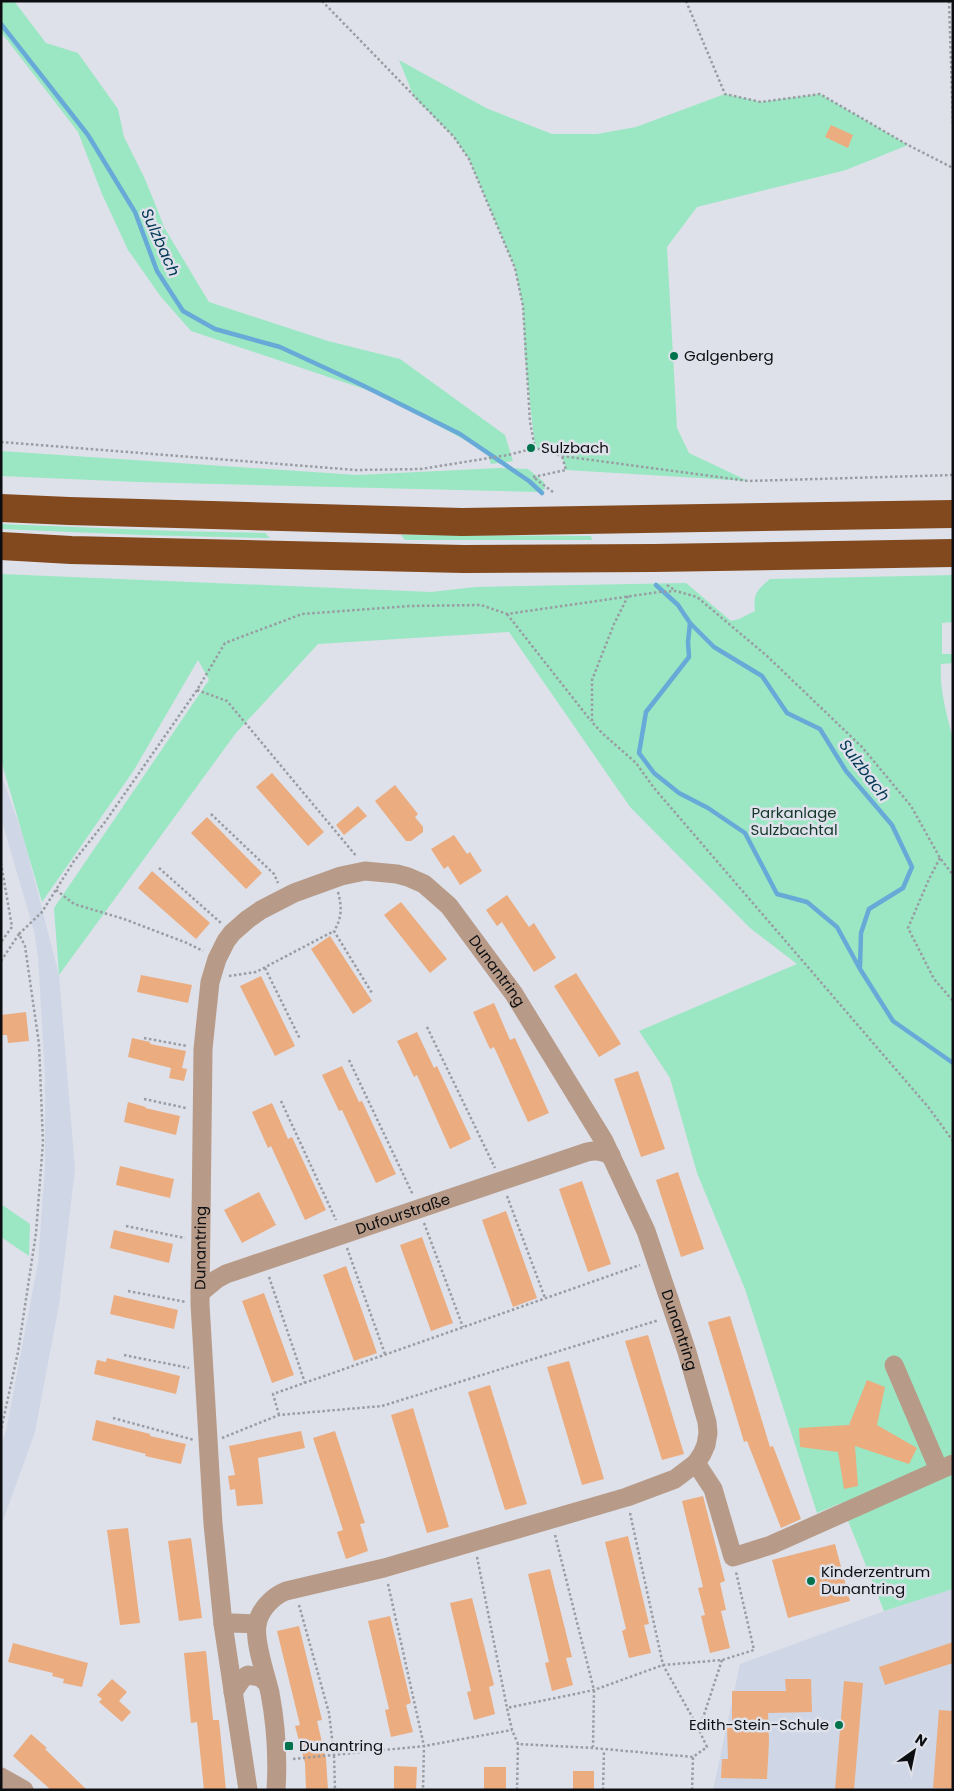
<svg xmlns="http://www.w3.org/2000/svg" width="954" height="1791" viewBox="0 0 954 1791" font-family="Poppins,sans-serif">
	<style>
		.built { fill: #cfd6e5 }
		.green { fill: #9be7c3 }
		.lines { fill: none; stroke-linecap: round; stroke-linejoin: round }
		.stream { stroke: #67aad8; stroke-width: 4.5 }
		.building { fill: #ebac7f }
		.path { stroke: #999ca3; stroke-width: 2.5; stroke-dasharray: 2.5 2.5; stroke-linecap: butt }
		.minor { stroke: #b79b88; stroke-width: 19 }
		.highway { stroke: #81491d; stroke-width: 28 }
		.poi-dot { fill: #00724c; stroke: #dee1ea; stroke-width: 2 }
		.labels { text-anchor: middle; stroke-width: 5; stroke-linejoin: round; paint-order: stroke }
		.poi-label { font-size: 15px; fill: #0d0e11; stroke: #dee1ea; text-anchor: start }
		.park-label { font-size: 15px; fill: #133728; stroke: #dee1ea }
		.street-label { font-size: 15px; fill: #0d0e11; stroke: #dee1ea }
		.water-label { font-size: 16px; font-style: italic; fill: #003755; stroke: #dee1ea }
	</style>
	<rect width="100%" height="100%" fill="#dee1ea"/>
	<!-- built -->
	<path class="built" d="M1,775l22,60 36,140 16,194 -16,136 -24,127 -34,94v-81l5,-14 32,-168 7,-97v-90l-7,-119 -4,-26 -33,-113z
		M953,1589v201h-240l27,-126 144,-53z"/>
	<!-- green -->
	<path class="green" d="M1,1h13l32,42 32,10 40,56 6,28 21,42 20,50 44,73 119,39 72,18 105,76 8,26 -22,3 -4,-12 -105,-57 -191,-64 -30,-34 -33,-47 -26,-56 -24,-62 -77,-100z
		M399,60l87,48 66,26h45l39,-7 89,-33 36,8 59,-8 88,51 -62,25 -149,37 -30,40 10,181 12,25 59,28 -182,-11 -4,-14 -27,-8 -10,-91 -2,-50 -8,-39 -46,-109 -15,-22 -40,-40z
		M1,451l356,24 142,-7 29,1 16,13 1,7 -7,3 -401,-10 -136,-6z
		M1,524l174,7 90,2 5,5 -129,-3 -140,-6z
		M401,535l190,1 1,4h-187z
		M1,574l430,18 44,-5 211,-4 45,38 8,-2 16,-8c-2,-18 2,-21 15,-32l183,-4v47l-11,1v31h11v9l-12,1c-2,25 6,51 12,76v849l-69,22 -43,-108 -24,10 -72,-224 -48,-116 -27,-95 -31,-47 158,-67 -47,-36 -120,-121 -121,-175 -191,12 -82,89 -177,242 -5,-67 155,-228 -11,-20 -64,110 -92,132 -41,-142z
		M1,1204l29,20 -1,32 -28,-19z"/>
	<g class="lines">
		<!-- stream -->
		<path class="stream" d="M1,24l87,111 47,77 22,59 26,40 32,18 65,18 82,38 98,49 69,47 13,12
			M656,585l22,20 12,18 -2,19 1,15 -43,55 -7,41 15,20 25,20 29,15 37,25 32,61 30,8 30,25 23,42 33,52 60,42
			M690,623l24,24 48,29 25,37 33,16 26,42 46,54 20,42 -9,21 -34,21 -8,24 -1,34"/>
	</g>
	<!-- building -->
	<path class="building" d="M831,125l22,10 -5,13 -23,-11z
		M272,773l52,59 -16,14 -52,-59z
		M395,785l23,29 -3,3 8,10v5l-12,9h-5l-31,-40z
		M358,806l9,10 -23,19 -8,-10z
		M207,817l55,56 -16,16 -55,-56z
		M454,835l13,19 3,-2 12,19 -22,14 -12,-19 -4,3 -13,-20z
		M152,871l58,52 -14,16 -58,-51z
		M507,895l22,32 5,-4 22,35 -22,14 -32,-50 -5,4 -11,-16z
		M401,902l46,57 -17,14 -46,-58z
		M330,936l42,65 -19,13 -42,-65z
		M576,973l45,71 -22,13 -45,-71z
		M141,975l51,10 -4,18 -51,-11z
		M261,976l34,70 -20,10 -35,-70z
		M494,1003l16,37 5,-2 34,75 -21,9 -34,-75 -4,2 -17,-37z
		M26,1012l3,29 -21,2 -1,-8h-6v-20z
		M417,1032l17,36 3,-2 34,73 -21,10 -33,-74 -3,2 -17,-36z
		M132,1038l18,4v2l36,7 -4,17 5,1 -3,12 -15,-3 2,-10 -43,-11z
		M342,1066l17,36 3,-1 34,73 -20,9 -34,-73 -3,1 -17,-36z
		M638,1071l27,78 -24,8 -27,-78z
		M128,1102l18,5 -1,1 35,8 -4,19 -52,-13z
		M272,1103l16,36 4,-2 34,73 -21,10 -34,-74 -3,2 -16,-36z
		M120,1166l54,13 -4,19 -54,-13z
		M678,1172l26,77 -23,8 -25,-77z
		M582,1181l29,83 -23,8 -29,-83z
		M259,1192l17,33 -34,18 -18,-33z
		M506,1211l31,87 -24,9 -31,-87z
		M114,1230l59,14 -4,19 -59,-15z
		M422,1237l31,86 -22,8 -31,-86z
		M346,1266l31,87 -23,8 -31,-86z
		M264,1293l30,82 -22,8 -30,-82z
		M114,1295l64,15 -4,19 -64,-15z
		M730,1316l40,131 3,-1 28,73 -20,9 -34,-87 -3,1 -36,-120z
		M648,1335l36,119 -22,6 -37,-119z
		M107,1358l73,18 -4,18 -82,-20 3,-14 9,2z
		M569,1361l35,118 -22,6 -35,-118z
		M867,1380l18,7 -8,38 40,23 -8,16 -54,-18 3,40 -14,3 -6,-37 -38,-5 -1,-19 50,-3z
		M490,1385l37,119 -22,6 -37,-118z
		M413,1408l36,119 -22,6 -36,-118z
		M96,1420l54,14v2l36,8 -5,20 -36,-8 1,-2 -54,-14z
		M301,1431l4,17 -47,10 5,46 -26,2 -2,-17 -5,1 -2,-14 7,-1 -6,-29z
		M335,1431l30,92 -5,1 8,27 -22,8 -9,-27 6,-2 -30,-92z
		M703,1496l22,85 -5,2 6,27 -5,1 9,37 -20,5 -9,-37 4,-1 -7,-27 5,-1 -21,-86z
		M128,1528l12,95 -20,2 -13,-95z
		M628,1536l21,88 -5,1 7,28 -22,5 -7,-27 4,-2 -21,-87z
		M191,1538l11,80 -23,3 -11,-80z
		M835,1544l15,57 -62,17 -16,-58z
		M550,1569l22,88 -6,1 7,27 -21,6 -7,-28 4,-1 -21,-88z
		M472,1598l22,87 -5,2 6,27 -21,6 -7,-28 4,-1 -21,-88z
		M390,1616l21,87 -5,2 7,27 -22,5 -6,-27 4,-1 -21,-88z
		M299,1626l23,94 -5,1 9,38 2,31h-22l-1,-27 -10,-37 5,-1 -23,-94z
		M953,1642v21l-68,22 -6,-18z
		M13,1643l75,20 -6,24 -19,-4 1,-4 -12,-3 1,-3 -45,-11z
		M206,1651l7,69h6l7,70h-22l-7,-68 -6,1 -7,-70z
		M112,1679l15,13 -8,9 12,11 -9,10 -23,-20 3,-3 -5,-4z
		M785,1679h26l1,33 -44,1 1,28 -2,38 -46,-1 1,-19h6l-1,-34h5v-34h54z
		M844,1681l19,2 -9,107h-19z
		M939,1710l14,1v78l-20,-1z
		M31,1734l16,14 -2,1 42,41h-36l-38,-34z
		M394,1766l23,1 -1,23h-22z
		M484,1767h22v23h-22z
		M573,1771h21v19h-21z"/>
	<g class="lines">
		<!-- path -->
		<path class="path" d="M322,1l132,136 15,22 46,109 8,38 7,116 5,26
			M686,1l39,93 36,8 59,-8 88,51 45,23
			M949,1l4,124
			M1,442l355,28 65,-1 87,-14 27,-7 27,8 186,25 205,-6
			M553,492l-20,-15 33,-7 -4,-14
			M667,585l9,6
			M628,596l-14,28 -22,56v42l10,11 34,30 18,25 275,320 24,33
			M507,614l84,107
			M197,690l30,11 130,156
			M211,814l63,60 4,9
			M940,858l-11,21 -21,49 26,51 19,22
			M1,863l11,64 -11,15
			M159,868l62,55
			M56,890l18,14 50,15 63,24 16,8
			M338,892c4,15 4,26 -4,39l38,62
			M19,934l23,-22 32,-51 31,-39 92,-132 28,-47 77,-29 108,-8 71,-1 26,9 152,-22 17,-1 21,6 70,59 95,91 49,59 29,52 13,17
			M1,961l18,-27 6,12 14,98 4,98 -7,91 -18,119 -17,78
			M265,968l35,71
			M229,976l27,-4 78,-41
			M427,1027l68,141
			M144,1038l43,8
			M349,1060l64,135
			M144,1099l42,9
			M281,1101l55,119
			M507,1196l38,102
			M424,1223l39,104
			M126,1226l59,12
			M347,1248l38,106
			M269,1277l36,106
			M128,1291l58,11
			M124,1355l65,13
			M279,1415l-6,-21 367,-129
			M113,1418l81,22
			M222,1438l57,-23 103,-9 277,-86
			M630,1513l33,152 36,64
			M555,1535l39,155 -1,57
			M477,1557l30,151
			M388,1584l36,162 -1,44
			M299,1605l30,108 5,42 1,35
			M722,1660l-23,70 8,17 -14,10 -100,-9 -75,-4 -6,-14 -5,-22 87,-18 69,-25 59,-5 32,-10 -18,-78
			M293,1759l131,-13 88,-16
			M517,1790l1,-46
			M603,1790l1,-40
			M692,1790l1,-33"/>
		<!-- minor -->
		<g class="minor">
			<path id="s1" d="M200,1293l17,-14 9,-5 361,-122c9,-2 15,-1 24,3"/>
			<path d="M894,1365l45,105"/>
			<path d="M696,1463l17,26 20,68 38,-12 182,-81"/>
			<path d="M223,1624l11,-1 23,1"/>
			<path d="M233,1692l9,-13 6,-4 12,2 7,6"/>
			<path d="M1,1777l23,13"/>
			<path id="s2" d="M248,1790l-25,-166 -10,-100 -13,-220 3,-255 7,-67 7,-23 9,-18 6,-8 16,-14 13,-9 33,-17 47,-17 24,-5 32,3 11,3 16,7 25,22 65,88 90,147 42,90 41,121 20,70 1,11 -2,12 -4,9 -6,9 -21,16 -48,18 -243,71 -98,23c-13,5 -27,19 -29,34 -3,18 9,50 13,68 6,32 8,65 6,97"/>
		</g>
		<!-- highway -->
		<path class="highway" d="M1,508l68,3 393,11 491,-8
			M1,546l70,4 393,9 190,-1 299,-5"/>
	</g>
	<!-- markers -->
	<g class="poi-dot">
		<circle cx="674" cy="356" r="5"/>
		<circle cx="531" cy="448" r="5"/>
		<circle cx="811" cy="1581" r="5"/>
		<circle cx="839" cy="1725" r="5"/>
		<rect x="284" y="1741" width="10" height="10" rx="2.5"/>
	</g>
	<g class="labels">
		<!-- poi labels -->
		<g class="poi-label">
			<text x="684" y="361">Galgenberg</text>
			<text x="541" y="453">Sulzbach</text>
			<text x="821" y="1577">Kinderzentrum<tspan x="821" dy="17">Dunantring</tspan></text>
			<text x="829" y="1730" text-anchor="end">Edith-Stein-Schule</text>
			<text x="299" y="1751">Dunantring</text>
		</g>
		<!-- park labels -->
		<g class="park-label">
			<text x="794" y="818">Parkanlage<tspan x="794" dy="17">Sulzbachtal</tspan></text>
		</g>
		<!-- street labels -->
		<g class="street-label">
			<text dy="5" stroke="none"><textPath href="#s2" startOffset="1189">Dunantring</textPath></text>
			<text dy="5" stroke="none"><textPath href="#s1" startOffset="219">Dufourstraße</textPath></text>
			<text dy="5" stroke="none"><textPath href="#s2" startOffset="545">Dunantring</textPath></text>
			<text dy="5" stroke="none"><textPath href="#s2" startOffset="1594">Dunantring</textPath></text>
		</g>
		<!-- water labels -->
		<g class="water-label">
			<text transform="translate(161 242) rotate(66)" y="6">Sulzbach</text>
			<text transform="translate(865 770) rotate(53)" y="6">Sulzbach</text>
		</g>
	</g>
	<!-- border -->
	<rect width="954" height="1791" fill="none" stroke="#0d0e11" stroke-width="5"/>
	<!-- north arrow -->
	<g transform="translate(914 1751) rotate(33)" stroke="#dee1ea" stroke-width="4" paint-order="stroke">
	<path d="M0-4L9 19L0 12L-9 19Z" fill="#0d0e11"/>
	<text y="-8" font-size="14" font-weight="bold" text-anchor="middle" fill="#0d0e11">N</text>
	</g>
</svg>
